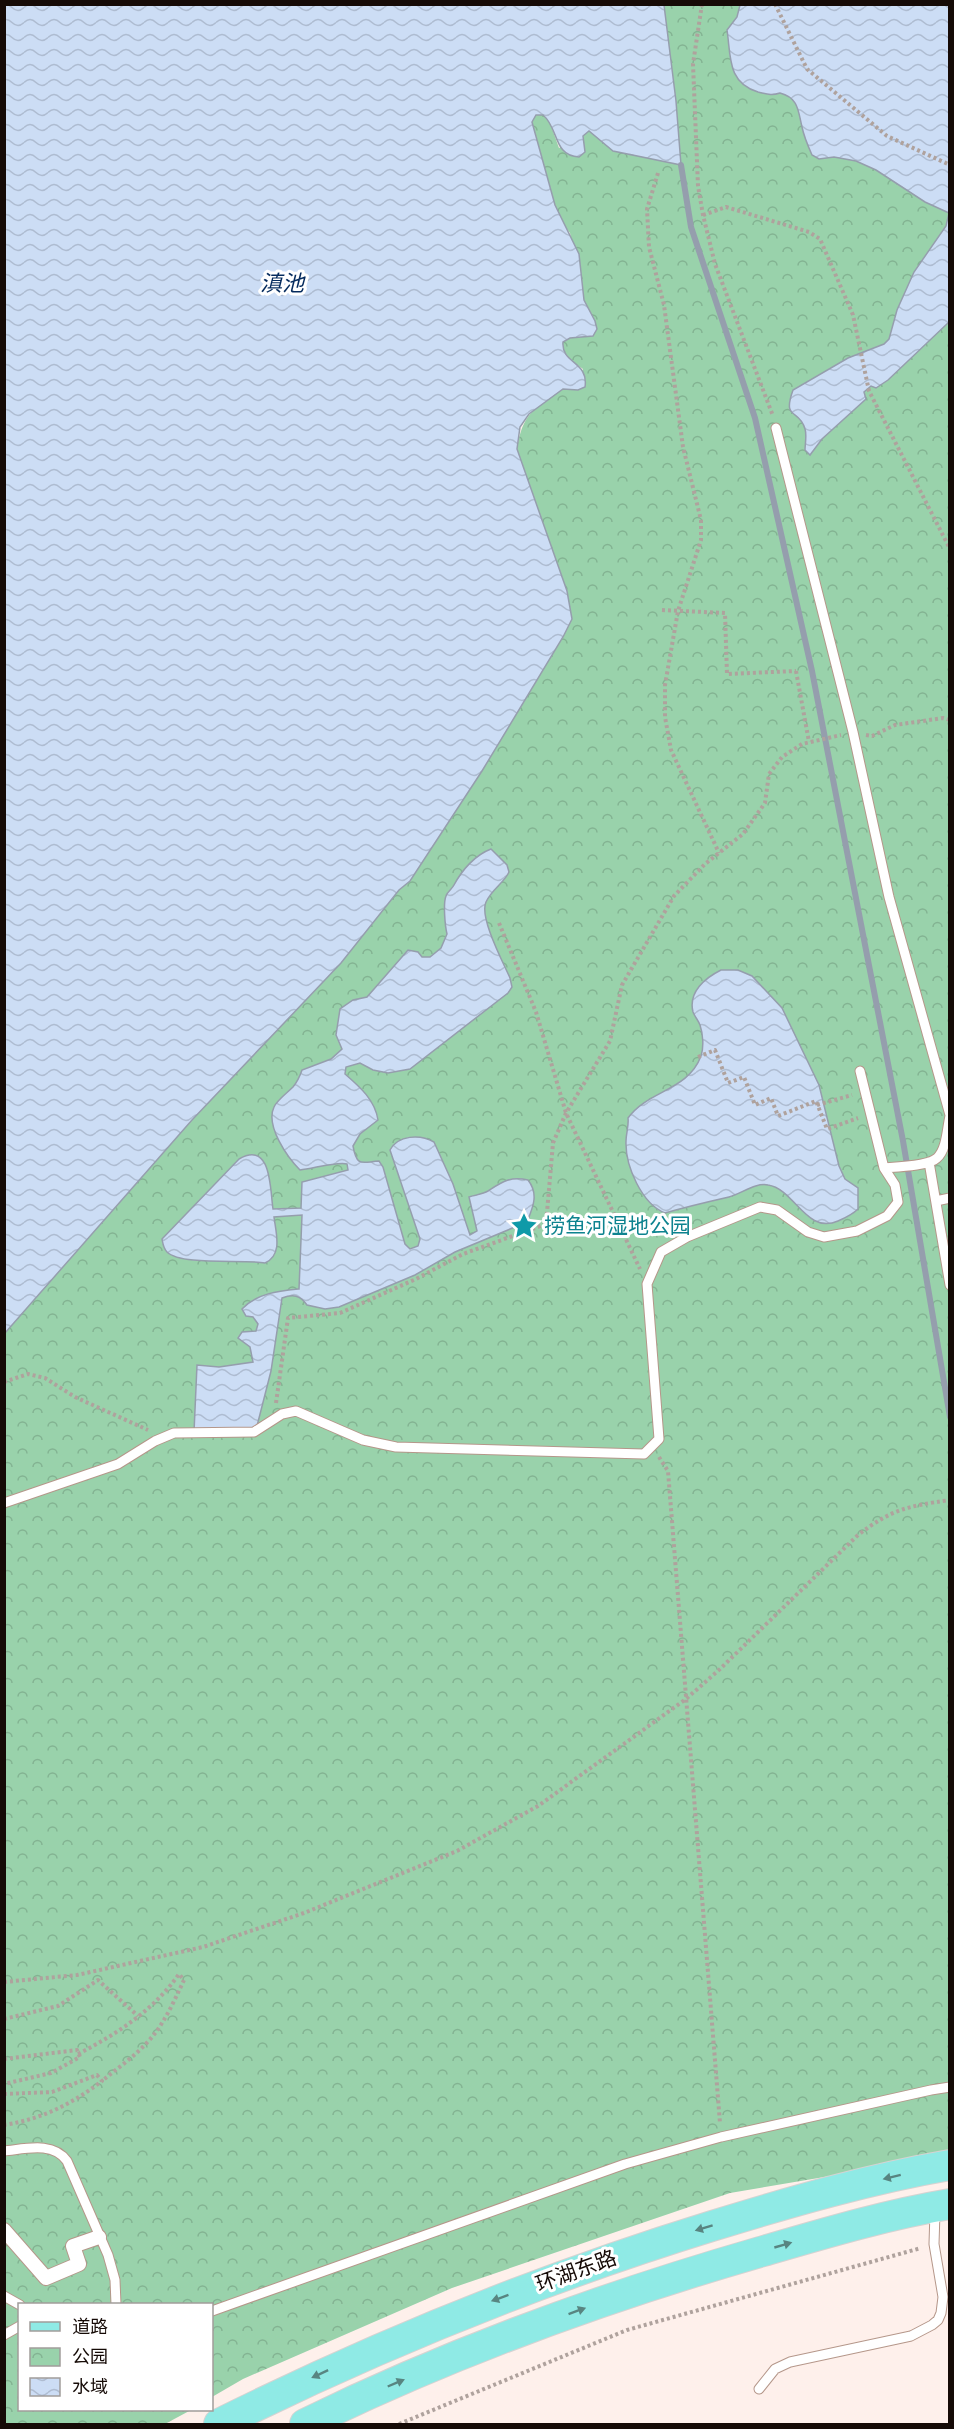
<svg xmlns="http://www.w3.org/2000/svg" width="954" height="2429" viewBox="0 0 954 2429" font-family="'Alegreya Sans','Noto Sans SC',sans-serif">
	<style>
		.park { fill: url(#park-crowns) }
		.water { fill: url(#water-waves); stroke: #959ead; stroke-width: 1.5 }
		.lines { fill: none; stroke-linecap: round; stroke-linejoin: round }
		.stream { stroke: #959ead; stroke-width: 6 }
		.service-casing { stroke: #b5978a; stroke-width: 11 }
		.pedestrian-casing { stroke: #b5978a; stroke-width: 16 }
		.primary-casing { stroke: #d5d3d2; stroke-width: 32 }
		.path { stroke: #afa29d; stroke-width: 4; stroke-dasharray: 3 3; stroke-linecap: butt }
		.service { stroke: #fff; stroke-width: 9 }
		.pedestrian { stroke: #fff; stroke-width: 14 }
		.primary { stroke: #8feae5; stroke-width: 30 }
		.path-bridge { stroke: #afa29d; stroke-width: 4; stroke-dasharray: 3 3; stroke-linecap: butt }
		.oneway { fill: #588581 }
		.labels { text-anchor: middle; stroke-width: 6; stroke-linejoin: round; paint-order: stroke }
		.culture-label { font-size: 21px; fill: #0d838f; stroke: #fff; text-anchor: start }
		.street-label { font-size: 21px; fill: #150a06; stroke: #fff }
		.water-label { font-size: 22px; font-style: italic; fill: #042a5d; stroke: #fff }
	</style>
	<defs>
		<pattern id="park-crowns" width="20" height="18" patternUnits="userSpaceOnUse" patternTransform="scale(1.5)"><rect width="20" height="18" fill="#99d2ab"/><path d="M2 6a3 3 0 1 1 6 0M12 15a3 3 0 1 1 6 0" fill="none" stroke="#83b392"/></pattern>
		<pattern id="water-waves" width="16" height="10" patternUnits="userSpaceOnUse" patternTransform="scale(1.5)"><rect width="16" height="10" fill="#ccddf5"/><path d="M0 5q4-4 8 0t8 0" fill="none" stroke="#aebcd1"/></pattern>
	</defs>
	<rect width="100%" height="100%" fill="#fef0eb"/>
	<!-- park -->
	<path class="park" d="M664,5h138l147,147v2004l-219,37 -278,95 -209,91 -31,18v-93h-192v106h171l-26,14h-160v-1091l187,-213 149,-157 58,-73 11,-9 72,-110 81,-134 9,-18 -5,-28 -50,-142c5,-34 17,-42 46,-60l15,1 5,-21c-10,-7 -21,-14 -20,-27l7,-4 23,-2 2,-15 -11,-21 -14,-67 -9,-12 -6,-16 -23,-83 4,-7h7l6,5 10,28 30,-17 92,34 -5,-64z"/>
	<!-- water -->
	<path class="water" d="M5,4l659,1 12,96 5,64 -68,-14 -24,-20 -6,5 2,16 -6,5c-26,-1 -20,-29 -36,-42h-7l-4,7 23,83 24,49 5,46 11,21 2,8 -4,7 -23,2 -7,4c-2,22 26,19 22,45l-7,3 -15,-1 -34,25 -9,13 -3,22 50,142 5,28 -9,18 -81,134 -72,110 -11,9 -58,73 -149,157 -187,213z
		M740,5h209v317l-61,58 -12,8 -5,-2 -7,6 2,7 -44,40 -12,16 -5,-5c0,-6 2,-15 0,-21 -6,-21 -23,-8 -12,-39l55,-32 36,-14 5,-5 8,-29 17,-38 32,-46 3,-13 -24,-11 -49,-32 -20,-9 -22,-4 -15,2 -7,-4c-4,-9 -8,-18 -10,-28 -4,-16 -3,-29 -22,-34 -9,3 -13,1 -22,-1 -31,-9 -27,-36 -31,-62l10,-13z
		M491,849l16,16 2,7c-5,11 -17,17 -23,30 -7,15 17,60 24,76l2,9 -4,6 -98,76 -22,4 -15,-3 -13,-7 -14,4 -1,7c15,13 30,26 33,46l-18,14 -7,12c4,22 9,16 26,15l4,6 22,77 5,5 8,-3 2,-7 -30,-89c8,-15 30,-16 44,-8l19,42 17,51 7,-4 -8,-34c6,-2 14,-3 19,-6 14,-9 22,-15 40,-11 11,14 5,27 -1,42l-72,30 -40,23 -76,32 -14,2 -18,-4c-7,-10 -14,-11 -25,-7l-11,73 -14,55 -9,5 -54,1 3,-67 22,2 34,-5 -3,-15 -12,-9 4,-6 14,-1 2,-7 -5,-7 -7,-1 -4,-7c15,-16 37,-18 57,-20l3,-74 -28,2c2,16 9,38 -9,46 -21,-4 -84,3 -98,-11 -4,-4 -4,-8 -5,-13l77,-80c33,-19 31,31 34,50l28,-1 1,-26 46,-12 -1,-6c-9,-3 -35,5 -47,6 -12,-12 -35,-44 -26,-63 3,-7 13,-14 19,-20 4,-5 7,-11 9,-17l29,-11 11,-10 -6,-14 4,-26 13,-9 14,-3 41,-47 10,2 4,5h8l11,-9 6,-14c-2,-8 -4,-31 -1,-38 1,-4 6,-7 8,-11 8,-15 21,-30 37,-36z
		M721,970h17l14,6 30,32 37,77 20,81 6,13 13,9v21c-6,6 -13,9 -20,12 -32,14 -43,-32 -70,-36 -12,-3 -27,9 -39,12 -22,5 -43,10 -64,16 -23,-9 -40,-47 -39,-72 0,-8 3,-15 2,-23 20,-28 60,-27 73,-62 3,-9 2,-22 -1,-31 -2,-5 -5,-8 -7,-13 -5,-20 12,-34 28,-42z"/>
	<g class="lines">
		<!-- stream -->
		<path class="stream" d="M681,165l10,62 64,191 57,253 91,470 47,276"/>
		<defs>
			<path id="service" d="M776,428l77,304 36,165 61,218
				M929,1162l21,123
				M884,1168c12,-1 45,-2 53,-10 10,-9 10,-30 13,-42
				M936,1201l14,-3
				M4,1503l114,-39 37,-23 19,-8 80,-1 28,-18 14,-3 67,29 33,7 248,7 15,-15 -12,-155 14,-32 26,-15 73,-30 17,3 31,22 16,5 33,-6 30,-15 11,-14 -3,-17 -11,-17 -24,-97
				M4,2151c21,-2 49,-10 63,10l41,94 7,25 1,24
				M4,2296l16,9
				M212,2311l413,-147 96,-27 210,-47 19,-3
				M4,2335l16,-9
				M759,2389l16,-20 15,-7 121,-26 21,-11 6,-5 3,-7 2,-16 -9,-53 1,-32"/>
			<path id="pedestrian" d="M4,2230l42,48 33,-14 -6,-18 26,-9"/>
			<path id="primary" d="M219,2424c161,-80 321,-145 493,-198 78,-24 157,-47 238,-61
				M305,2424c145,-71 299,-127 455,-172 62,-18 125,-37 190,-48"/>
		</defs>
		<!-- service casing -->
		<use href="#service" class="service-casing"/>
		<!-- pedestrian casing -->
		<use href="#pedestrian" class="pedestrian-casing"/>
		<!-- primary casing -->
		<use href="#primary" class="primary-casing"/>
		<!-- path -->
		<path class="path" d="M702,4l-9,60 5,122 5,29 12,49 58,152
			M775,4l32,65 80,67 63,29
			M658,173l-11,36 2,38 15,58 19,142 18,73v20l-23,71 -13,74v32l6,33 48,103
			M703,215l23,-8 83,25 11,7 33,76 16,76 81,158
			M796,671l13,71
			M866,735l6,1 23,-11 48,-7 7,2
			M499,923l37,89 30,101 74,156
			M698,1057l17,-7 13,33 16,-6 11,28 16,-7 7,18 38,-15 11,28 31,-11
			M817,1105l35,-10
			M4,1382l24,-8 17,4 30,19 73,33
			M276,1403l12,-85 52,-5 76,-34 47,-25 83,-30 7,-81 13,-30 44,-72 12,-56 52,-89 31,-32 38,-30 22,-31 4,-29 13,-17 20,-13 39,-9
			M659,1457l9,14 52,652
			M4,1982l73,-7 126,-28 101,-34 153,-62 81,-45 148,-107 34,-30 138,-134c34,-26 50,-29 92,-35
			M4,2019l54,-13 40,-26 40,36
			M78,2054c39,-20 76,-44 101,-80l5,6c-9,19 -18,40 -32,57 -14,17 -33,30 -50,44
			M4,2059l73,-9 3,7 -29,16 -47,11
			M4,2094l48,-2 45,-17 5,6c-30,23 -60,38 -98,44
			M399,2424l228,-94 294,-82"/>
		<!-- service -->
		<use href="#service" class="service"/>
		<!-- pedestrian -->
		<use href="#pedestrian" class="pedestrian"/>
		<!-- primary -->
		<use href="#primary" class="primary"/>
		<!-- path-bridge -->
		<path class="path-bridge" d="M662,610l63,3 2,61 69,-3"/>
	</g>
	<!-- one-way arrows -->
	<defs><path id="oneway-solid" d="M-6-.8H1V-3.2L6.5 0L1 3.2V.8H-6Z" transform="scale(1.5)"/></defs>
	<g class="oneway">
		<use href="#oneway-solid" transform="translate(892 2177) rotate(166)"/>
		<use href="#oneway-solid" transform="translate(704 2228) rotate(163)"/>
		<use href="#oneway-solid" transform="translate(783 2245) rotate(-16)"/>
		<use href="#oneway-solid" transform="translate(500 2298) rotate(160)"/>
		<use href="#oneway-solid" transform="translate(577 2311) rotate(-20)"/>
		<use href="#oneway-solid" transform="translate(320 2374) rotate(155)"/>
		<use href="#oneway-solid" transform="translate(396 2383) rotate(-23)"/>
	</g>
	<!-- icons -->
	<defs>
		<symbol id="sight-bare" viewBox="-9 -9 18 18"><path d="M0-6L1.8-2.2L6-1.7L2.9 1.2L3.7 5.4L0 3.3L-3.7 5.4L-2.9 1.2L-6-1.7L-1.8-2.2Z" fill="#0f9aa8" stroke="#fff" stroke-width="2.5" paint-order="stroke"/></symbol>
	</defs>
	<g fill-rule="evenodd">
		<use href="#sight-bare" x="505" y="1207" width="38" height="38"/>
	</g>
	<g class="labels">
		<!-- culture labels -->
		<g class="culture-label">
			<text x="544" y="1233">捞鱼河湿地公园</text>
		</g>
		<!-- street labels -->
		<g class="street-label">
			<text transform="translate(576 2271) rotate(-20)" y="7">环湖东路</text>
		</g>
		<!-- water labels -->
		<g class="water-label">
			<text x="282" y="291">滇池</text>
		</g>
	</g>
	<!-- border -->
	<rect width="954" height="2429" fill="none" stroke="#150a06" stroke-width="12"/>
	<!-- legend -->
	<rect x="18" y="2303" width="195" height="108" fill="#ffffff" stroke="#a19d9b" stroke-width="1.5"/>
	<rect x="30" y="2322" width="30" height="9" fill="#8feae5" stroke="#a19d9b" stroke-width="1.5"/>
	<text x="72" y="2333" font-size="18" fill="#150a06">道路</text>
	<rect x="30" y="2348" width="30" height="18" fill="url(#park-crowns)" stroke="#a19d9b" stroke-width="1.5"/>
	<text x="72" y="2363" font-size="18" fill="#150a06">公园</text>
	<rect x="30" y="2378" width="30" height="18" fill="url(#water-waves)" stroke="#a19d9b" stroke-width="1.5"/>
	<text x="72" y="2393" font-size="18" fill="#150a06">水域</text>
</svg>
